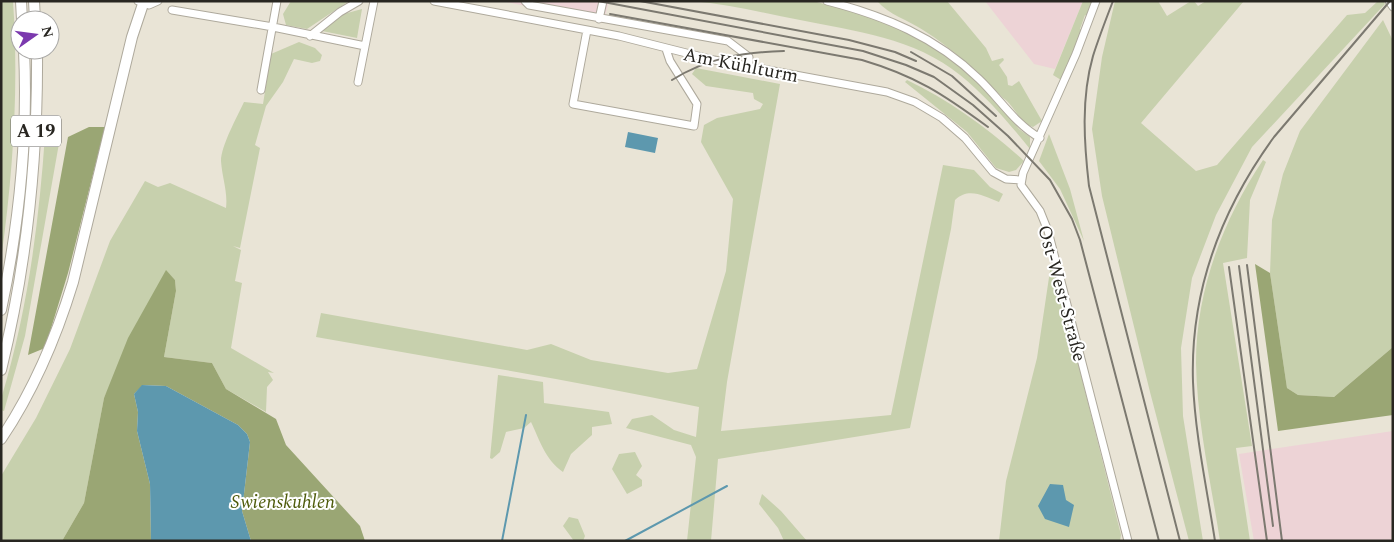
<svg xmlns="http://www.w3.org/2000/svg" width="1394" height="542" viewBox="0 0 1394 542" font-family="Spectral,serif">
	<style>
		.industrial { fill: #edd3d6 }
		.green { fill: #c7d0ad }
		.forest { fill: #9aa674 }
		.water { fill: #5d98ae }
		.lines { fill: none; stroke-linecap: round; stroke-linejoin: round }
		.stream { stroke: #5d98ae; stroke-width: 2 }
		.minor-casing { stroke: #aea99c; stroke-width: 9 }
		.highway-casing { stroke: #aea99c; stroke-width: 12 }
		.minor { stroke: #fff; stroke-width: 7 }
		.highway { stroke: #fff; stroke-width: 10 }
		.rail { stroke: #7c7970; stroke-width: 2 }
		.labels { text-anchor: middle; stroke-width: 4; stroke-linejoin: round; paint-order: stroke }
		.shield { fill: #fff; stroke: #686764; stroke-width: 1 }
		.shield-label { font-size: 18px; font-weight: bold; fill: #282621 }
		.street-label { font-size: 19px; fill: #282621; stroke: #fff }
		.park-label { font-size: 19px; font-style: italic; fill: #4f5c0c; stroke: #fff }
	</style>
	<rect width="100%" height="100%" fill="#e9e4d6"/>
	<!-- industrial -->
	<path class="industrial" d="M502,1h107l-6,22z
		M985,1h98l-28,68 -21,-5z
		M1393,431v110h-139l-15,-87z"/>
	<!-- green -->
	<path class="green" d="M1,1h12c6,86 0,173 -12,259z
		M291,1h58l-42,28 -21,-4 -3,-11z
		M692,1h121l57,15 42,17 50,33 33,33 24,30 11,8v12c-21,-26 -44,-53 -70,-74 -45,-37 -106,-44 -160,-55 -36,-7 -72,-16 -108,-19z
		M877,1h70l39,47 6,13 11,-3 1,2 -5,5 8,12 1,8 4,1 7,-5 23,40 -9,6c-13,-3 -19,-22 -30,-29 -25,-26 -50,-49 -80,-68 -15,-10 -34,-15 -46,-29z
		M1083,1h9l-5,15 -2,-1 -5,14 2,1 -21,50 -8,-5z
		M1115,1h43l9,15 24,-15h3l4,5 8,-5h38l-103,122 55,48 21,-6 130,-150 18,-2 13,-12h5l2,3 -133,143 -36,68 -24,63 -11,70 2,68 20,125h-14l-39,-149 -48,-196 -10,-67 10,-72z
		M362,9l-5,29 -35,-7 18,-16z
		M1383,20l10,21v306l-59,50 -36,-2 -11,-7 -17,-115 2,-53 11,-46 17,-43z
		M299,42l16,6 7,7 -2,6 -8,2 -18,-4 -11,23 -17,24 -11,39 5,3 -20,100 -7,-2 8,4 -6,31 7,2 -11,65 43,25 -6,-1 5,8 -6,7 -1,25 -40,-23 -14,-26 -48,-6 12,-66 -1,-11 -9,-9 -62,127 -20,105 -22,38h-61v-65l35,-58 34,-69 40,-108 35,-60 13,6 12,-4 56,25c2,-16 -4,-31 -5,-47 0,-15 16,-44 23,-59l19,2 8,-50z
		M696,68l84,16 -53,298 -6,49 170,-16 52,-250 31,5 16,17 13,7 -4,8c-16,-6 -30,-15 -44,-2l-4,29 -41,199 -192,31 -7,82h-24l9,-84 -5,-12 -65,-17 6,-9 20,-4 22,15 22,7 3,-30c-127,-27 -255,-47 -383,-70l5,-24 206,37 24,-6 40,16 77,13 29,-4 29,-98 7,-72 -32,-57 3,-17 13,-7 43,-9 3,-5 -9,-5 -1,-6 -47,-7 -14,-12z
		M907,80c42,20 82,49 117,81l-8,9 -7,2 -13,-4 -29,-36 -62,-50z
		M61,132l-36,204 -21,75 -3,-1v-11c26,-85 38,-175 44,-264z
		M1049,134l21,55 14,52 -24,-52 -21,-28z
		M1263,160l3,2 -16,38 -3,58 -24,5 29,183 -16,2 14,93h-30c-9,-59 -23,-118 -24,-178 0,-73 27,-143 67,-203z
		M1051,264l6,15 64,256 -1,6h-121l7,-60 31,-123z
		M498,375l45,7 1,21 65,9 3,12 -20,3v8l-21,19 -8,18c-18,-13 -23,-31 -32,-50l-7,6 -18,4 -6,20 -8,7 -2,-1z
		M635,452l7,14 -6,9 6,5v6l-15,8 -15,-25 7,-15z
		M762,494l19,17 26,30h-23l-6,-13 -19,-24z
		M569,517l9,2 7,17 -2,5h-9l-11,-15z"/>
	<!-- forest -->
	<path class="forest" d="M89,127h16l-37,146 -23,75 -17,7 40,-218z
		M1255,264l15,9 17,115 11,7 36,2 59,-50v68l-115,16z
		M166,270l9,10 1,11 -12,66 48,6 14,26 50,30 10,26 74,81 5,15h-114l-9,-30 8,-69 -3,-8 -9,-9 -72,-39 -23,-1 -9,9 4,18 -1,19 13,53 1,57h-89l22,-38 20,-105 24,-60z"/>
	<!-- water -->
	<path class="water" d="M628,132l30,6 -3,15 -30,-6z
		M142,385l24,1 72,39 9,9 3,8 -8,69 9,30h-100l-1,-57 -13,-53 1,-19 -4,-18z
		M1050,484l13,1 3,15 8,5 -5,22 -24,-8 -7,-13z"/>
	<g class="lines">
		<!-- stream -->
		<path class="stream" d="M502,541l24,-126
			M625,541l102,-55"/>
		<defs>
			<path id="minor" d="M138,1l11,4 9,-4
				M434,1l185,35 95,24 173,32 28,10 27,16 23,20 28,34 13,7 14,1
				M525,1l4,4 199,36 21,16v9
				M827,1c58,15 109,36 152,78 21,20 36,45 61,59
				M1096,1l-20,53 -53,119 -2,12 19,26 8,20 80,310
				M1389,1l4,6
				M172,10l101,17 92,19
				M599,19l4,-18
				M587,30l-14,74 121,22 3,-22 -27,-43 -4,-12
				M310,36l30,-24 19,-11
				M358,82l16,-81
				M261,90l16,-89"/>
			<path id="highway" d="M21,1l1,19
				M34,1l1,19
				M1,310c18,-85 27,-174 23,-260
				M1,370c26,-106 37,-211 36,-320
				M1,439c33,-49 55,-101 72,-157l59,-245 11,-33"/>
		</defs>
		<!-- minor casing -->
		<use href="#minor" class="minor-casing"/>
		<!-- highway casing -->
		<use href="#highway" class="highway-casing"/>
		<!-- minor -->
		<use href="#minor" class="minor"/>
		<!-- highway -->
		<use href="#highway" class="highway"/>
		<!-- rail -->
		<path class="rail" d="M598,1l265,50 43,14 28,12 39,28 35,31 42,44 22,39 8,21 79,301
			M640,1l209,39 46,12 21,9
			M1113,1c-7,18 -14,36 -20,55 -12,42 -9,87 -4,130l91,355
			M610,14l252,46c54,16 81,34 126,67
			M911,52l41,24 44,40
			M672,80c35,-22 71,-28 112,-29
			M1247,265l35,276
			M1239,266l34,260
			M1229,267l38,274
			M1215,541c-8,-52 -20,-106 -22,-159 -3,-90 28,-172 81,-245l116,-136"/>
	</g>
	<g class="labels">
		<!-- shield labels -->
		<rect class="shield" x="11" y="115.5" width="50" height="31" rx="4"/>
		<g class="shield-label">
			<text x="36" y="137">A 19</text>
		</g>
		<!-- street labels -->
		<g class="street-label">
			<text transform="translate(741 64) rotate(11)" y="7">Am Kühlturm</text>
			<text transform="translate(1063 293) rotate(75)" y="7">Ost-West-Straße</text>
		</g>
		<!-- park labels -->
		<g class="park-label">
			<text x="283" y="508">Swienskuhlen</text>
		</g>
	</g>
	<!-- border -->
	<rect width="1394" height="542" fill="none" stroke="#282621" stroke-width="5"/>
	<!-- north arrow -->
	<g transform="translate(35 35) rotate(76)"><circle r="24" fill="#ffffff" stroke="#a9a8a6"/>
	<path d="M0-4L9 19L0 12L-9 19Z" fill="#7b39ae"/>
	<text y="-8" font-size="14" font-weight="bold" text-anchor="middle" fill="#282621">N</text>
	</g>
</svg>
